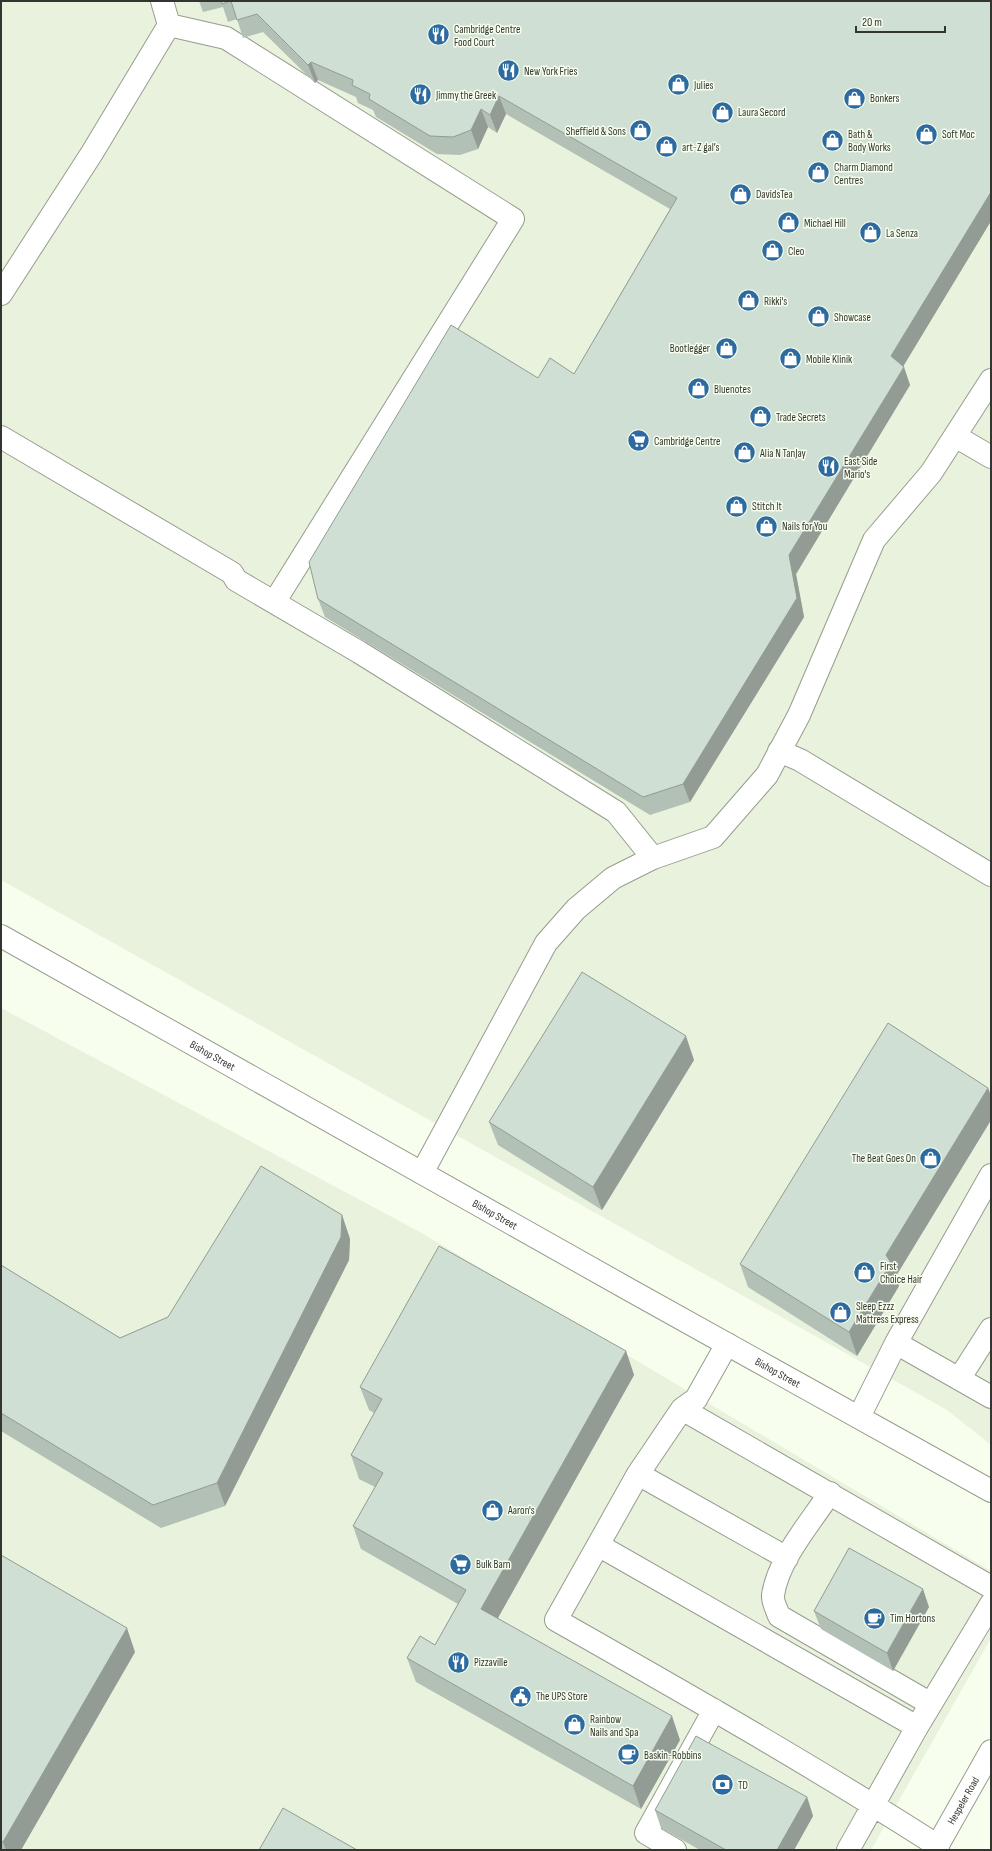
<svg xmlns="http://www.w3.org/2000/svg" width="992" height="1851" viewBox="0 0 992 1851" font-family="'Sofia Sans Condensed',sans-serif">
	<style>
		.built { fill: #e8f2dc }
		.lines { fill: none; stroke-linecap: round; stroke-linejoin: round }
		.minor-casing { stroke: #969d8e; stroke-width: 24 }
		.major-casing { stroke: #969d8e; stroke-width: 24 }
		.minor { stroke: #fff; stroke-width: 22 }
		.major { stroke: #fff; stroke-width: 22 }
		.wall { fill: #b3c0b5 }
		.shaded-wall { fill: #929c94 }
		.building { fill: #d0dfd3; stroke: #929c94 }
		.labels { text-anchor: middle; stroke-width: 3; stroke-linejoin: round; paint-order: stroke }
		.poi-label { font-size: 11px; fill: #333630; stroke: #f7feee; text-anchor: start }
		.street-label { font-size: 11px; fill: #333630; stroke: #f7feee }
	</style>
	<rect width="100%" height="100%" fill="#f7feee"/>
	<!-- built -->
	<path class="built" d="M1,1h990v1444l-44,-35 -946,-530z
		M1,1008l419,224 571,339v67l-120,212h-870z"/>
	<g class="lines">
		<defs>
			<path id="minor" d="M169,25l57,13 287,181 -238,382
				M1,294l91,-141 77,-128 -7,-24
				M955,436l36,21
				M1,437l231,136 4,7 123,72 257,160 37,46
				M779,751l21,9 191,115
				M422,1173l124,-230 30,-34 37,-31 40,-20 60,-21 54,-62 32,-60 75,-175 57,-67 60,-93
				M991,1175l-95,168 95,54
				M727,1344l-31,55 -14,10 309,178
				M959,1379l32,-50
				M682,1409l-44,65 -82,146c129,73 257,146 382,226
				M859,1417l37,-74
				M638,1474l149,84
				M830,1493c-20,30 -52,67 -57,102 -1,6 4,15 6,21l152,88
				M598,1545l319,182
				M675,1850l-29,-17 68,-123
				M848,1850l69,-123 74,-123"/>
			<g id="major">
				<path id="s1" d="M1,936l627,353 363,202"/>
				<path id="s2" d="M935,1850l56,-99"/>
			</g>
		</defs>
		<!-- minor casing -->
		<use href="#minor" class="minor-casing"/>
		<!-- major casing -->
		<use href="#major" class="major-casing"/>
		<!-- minor -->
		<use href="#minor" class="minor"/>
		<!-- major -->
		<use href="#major" class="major"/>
	</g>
	<!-- wall -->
	<path class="wall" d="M199,1h792v220l-88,145 7,19 -114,189 8,43 -114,185 -40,13 -325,-198 -7,-18 220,-221 36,-4 96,-165 -164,-95 -9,19 -9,-6 -10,22 -18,6 -23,-1 -61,-37 -3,-7 -15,-7 -2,-6 -38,-17 -3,3 -52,-51 -20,6 -6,-19 -9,3 -5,-15 -20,5z
		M694,1060l-92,150 -104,-65 -9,-23z
		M988,1088l3,8v24l-95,156 3,10 -42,70 -109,-69 -8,-23z
		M342,1215l8,24 -1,21 -124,246 -64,22 -160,-97v-166l119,73 48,-21z
		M626,1351l8,24 -136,243 182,122 -39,69 -225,-127 -9,-24 28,-13 23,-41 -97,-55 -8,-23 22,-39 -16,-8 -8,-24 23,-42 -5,-3 -9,-23z
		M1,1555l134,97 -114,198h-20z
		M929,1607l-36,64 -72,-42 -7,-18z
		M807,1797l6,19 -19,34h-94l-39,-22 -6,-18z"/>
	<!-- shaded-wall -->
	<path class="shaded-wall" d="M311,62l7,18 -3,3 -7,-18z
		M499,96l7,18 -9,19 -7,-18z
		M481,109l7,18 -10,22 -7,-19z
		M991,192v29l-93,154 -7,-19z
		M904,367l6,18 -114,189 8,43 -114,185 -7,-18 106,-229z
		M686,1036l8,24 -92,150 -9,-23z
		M988,1088l3,8v24l-95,156 3,10 -42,70 -8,-24 37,-77z
		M342,1215l8,24 -1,21 -124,246 -8,-23z
		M626,1351l8,24 -144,257 -9,-23z
		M923,1589l6,18 -36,64 -6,-18z
		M127,1628l8,24 -114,198h-15l-3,-8z
		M672,1716l8,24 -39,69 -8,-23z
		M807,1797l6,19 -19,34h-17z"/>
	<!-- building -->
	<path class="building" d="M221,1h9l-8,3z
		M231,1h760v191l-100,164 13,11 -115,188 8,43 -114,186 -40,13 -325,-198 -9,-37 142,-237 87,53 12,-20 24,16 103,-176 -178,-102 -9,19 -9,-6 -10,21 -18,7 -23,-1 -61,-37 1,-5 -18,-9 1,-5 -42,-18 -3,3 -51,-51 -20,6z
		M582,972l104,64 -93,151 -104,-65z
		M888,1023l100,65 -102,167 5,8 -42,69 -109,-68z
		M261,1166l81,49 -1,22 -124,246 -64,22 -152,-92v-148l119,73 48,-21z
		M439,1246l187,105 -145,258 191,107 -39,70 -226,-128 13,-22 15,9 31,-55 -113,-64 30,-53 -32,-18 31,-56 -22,-12z
		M849,1548l74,41 -36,64 -73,-42z
		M1,1555l126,73 -124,214 -2,-1z
		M696,1736l111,61 -30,53h-51l-71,-40z
		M283,1808l74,42h-98z"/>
	<!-- icons -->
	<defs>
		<symbol id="restaurant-disc" viewBox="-11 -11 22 22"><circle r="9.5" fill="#2c6ba1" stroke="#f7feee"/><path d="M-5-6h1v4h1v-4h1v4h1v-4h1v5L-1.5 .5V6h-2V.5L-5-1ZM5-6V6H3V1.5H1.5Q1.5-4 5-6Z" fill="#fff"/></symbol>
		<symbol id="shop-disc" viewBox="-11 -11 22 22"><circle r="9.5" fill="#2c6ba1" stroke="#f7feee"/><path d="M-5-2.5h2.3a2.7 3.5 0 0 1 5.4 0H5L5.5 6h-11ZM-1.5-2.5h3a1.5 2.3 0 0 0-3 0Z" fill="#fff"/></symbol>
		<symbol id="supermarket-disc" viewBox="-11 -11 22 22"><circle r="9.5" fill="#2c6ba1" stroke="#f7feee"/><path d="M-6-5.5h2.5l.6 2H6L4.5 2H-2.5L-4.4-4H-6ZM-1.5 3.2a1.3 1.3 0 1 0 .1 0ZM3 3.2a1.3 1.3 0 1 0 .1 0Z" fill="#fff"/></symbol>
		<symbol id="cafe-disc" viewBox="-11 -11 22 22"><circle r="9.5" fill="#2c6ba1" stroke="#f7feee"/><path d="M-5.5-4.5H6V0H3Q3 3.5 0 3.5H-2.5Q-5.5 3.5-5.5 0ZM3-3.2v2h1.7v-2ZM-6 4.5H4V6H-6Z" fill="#fff"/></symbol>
		<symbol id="civic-disc" viewBox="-11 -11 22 22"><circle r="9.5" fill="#2c6ba1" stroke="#f7feee"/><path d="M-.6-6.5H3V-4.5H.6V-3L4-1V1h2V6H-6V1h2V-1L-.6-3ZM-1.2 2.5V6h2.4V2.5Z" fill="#fff"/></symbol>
		<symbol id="bank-disc" viewBox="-11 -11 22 22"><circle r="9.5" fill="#2c6ba1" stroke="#f7feee"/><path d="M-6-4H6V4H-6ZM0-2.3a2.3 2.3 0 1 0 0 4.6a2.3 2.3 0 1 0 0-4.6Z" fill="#fff"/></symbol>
	</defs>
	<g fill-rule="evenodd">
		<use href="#restaurant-disc" x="426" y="22" width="25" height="25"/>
		<use href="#restaurant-disc" x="496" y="58" width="25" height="25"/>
		<use href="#shop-disc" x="666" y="72" width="25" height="25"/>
		<use href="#restaurant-disc" x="408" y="82" width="25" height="25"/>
		<use href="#shop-disc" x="842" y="86" width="25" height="25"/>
		<use href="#shop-disc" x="710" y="100" width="25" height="25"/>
		<use href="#shop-disc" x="628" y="118" width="25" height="25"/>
		<use href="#shop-disc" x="914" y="122" width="25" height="25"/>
		<use href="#shop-disc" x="820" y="128" width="25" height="25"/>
		<use href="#shop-disc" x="654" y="134" width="25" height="25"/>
		<use href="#shop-disc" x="806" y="160" width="25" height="25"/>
		<use href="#shop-disc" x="728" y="182" width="25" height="25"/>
		<use href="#shop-disc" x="776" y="210" width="25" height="25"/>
		<use href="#shop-disc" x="858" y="220" width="25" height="25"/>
		<use href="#shop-disc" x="760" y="238" width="25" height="25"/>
		<use href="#shop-disc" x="736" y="288" width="25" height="25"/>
		<use href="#shop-disc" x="806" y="304" width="25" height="25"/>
		<use href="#shop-disc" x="714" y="336" width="25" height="25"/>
		<use href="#shop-disc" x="778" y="346" width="25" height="25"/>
		<use href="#shop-disc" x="686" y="376" width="25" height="25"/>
		<use href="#shop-disc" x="748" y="404" width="25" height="25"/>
		<use href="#supermarket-disc" x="626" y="428" width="25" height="25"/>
		<use href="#shop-disc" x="732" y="440" width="25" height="25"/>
		<use href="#restaurant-disc" x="816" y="454" width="25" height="25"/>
		<use href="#shop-disc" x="724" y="494" width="25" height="25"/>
		<use href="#shop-disc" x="754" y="514" width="25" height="25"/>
		<use href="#shop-disc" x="918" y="1146" width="25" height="25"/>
		<use href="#shop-disc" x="852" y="1260" width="25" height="25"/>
		<use href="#shop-disc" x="828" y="1300" width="25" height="25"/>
		<use href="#shop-disc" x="480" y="1498" width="25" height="25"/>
		<use href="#supermarket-disc" x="448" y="1552" width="25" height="25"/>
		<use href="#cafe-disc" x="862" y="1606" width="25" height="25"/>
		<use href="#restaurant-disc" x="446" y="1650" width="25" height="25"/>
		<use href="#civic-disc" x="508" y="1684" width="25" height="25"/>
		<use href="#shop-disc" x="562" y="1712" width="25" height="25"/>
		<use href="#cafe-disc" x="616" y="1742" width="25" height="25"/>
		<use href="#bank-disc" x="710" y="1772" width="25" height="25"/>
	</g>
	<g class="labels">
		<!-- poi labels -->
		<g class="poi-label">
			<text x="454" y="33">Cambridge Centre<tspan x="454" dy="13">Food Court</tspan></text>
			<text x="524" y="75">New York Fries</text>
			<text x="694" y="89">Julies</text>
			<text x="436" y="99">Jimmy the Greek</text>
			<text x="870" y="102">Bonkers</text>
			<text x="738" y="116">Laura Secord</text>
			<text x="626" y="135" text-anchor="end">Sheffield &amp; Sons</text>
			<text x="848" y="138">Bath &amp;<tspan x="848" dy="13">Body Works</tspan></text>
			<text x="942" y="138">Soft Moc</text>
			<text x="682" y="151">art-Z gal’s</text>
			<text x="834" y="171">Charm Diamond<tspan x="834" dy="13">Centres</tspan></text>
			<text x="756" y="198">DavidsTea</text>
			<text x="804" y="227">Michael Hill</text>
			<text x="886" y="237">La Senza</text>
			<text x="788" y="255">Cleo</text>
			<text x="764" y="305">Rikki's</text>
			<text x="834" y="321">Showcase</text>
			<text x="710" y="352" text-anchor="end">Bootlegger</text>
			<text x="806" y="363">Mobile Klinik</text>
			<text x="714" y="393">Bluenotes</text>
			<text x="776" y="421">Trade Secrets</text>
			<text x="654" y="445">Cambridge Centre</text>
			<text x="760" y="457">Alia N TanJay</text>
			<text x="844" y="465">East Side<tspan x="844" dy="13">Mario's</tspan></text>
			<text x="752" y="510">Stitch It</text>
			<text x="782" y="530">Nails for You</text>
			<text x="916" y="1162" text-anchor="end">The Beat Goes On</text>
			<text x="880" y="1270">First<tspan x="880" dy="13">Choice Hair</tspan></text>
			<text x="856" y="1310">Sleep Ezzz<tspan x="856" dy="13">Mattress Express</tspan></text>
			<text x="508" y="1514">Aaron's</text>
			<text x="476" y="1568">Bulk Barn</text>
			<text x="890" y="1622">Tim Hortons</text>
			<text x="474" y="1666">Pizzaville</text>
			<text x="536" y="1700">The UPS Store</text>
			<text x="590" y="1723">Rainbow<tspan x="590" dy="13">Nails and Spa</tspan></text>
			<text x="644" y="1759">Baskin-Robbins</text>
			<text x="738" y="1789">TD</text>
		</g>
		<!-- street labels -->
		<g class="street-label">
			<text dy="4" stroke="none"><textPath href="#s1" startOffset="243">Bishop Street</textPath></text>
			<text dy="4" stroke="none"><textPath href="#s1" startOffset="567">Bishop Street</textPath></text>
			<text dy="4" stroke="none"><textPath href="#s1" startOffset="891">Bishop Street</textPath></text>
			<text dy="4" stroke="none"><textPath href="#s2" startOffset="57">Hespeler Road</textPath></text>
		</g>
	</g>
	<!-- border -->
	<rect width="992" height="1851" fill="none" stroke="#333630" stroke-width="4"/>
	<!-- scale -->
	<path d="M856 26v6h89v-6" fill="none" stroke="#333630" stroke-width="2"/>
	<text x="862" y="26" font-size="12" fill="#333630" stroke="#f7feee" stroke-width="3" paint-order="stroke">20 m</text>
</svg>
